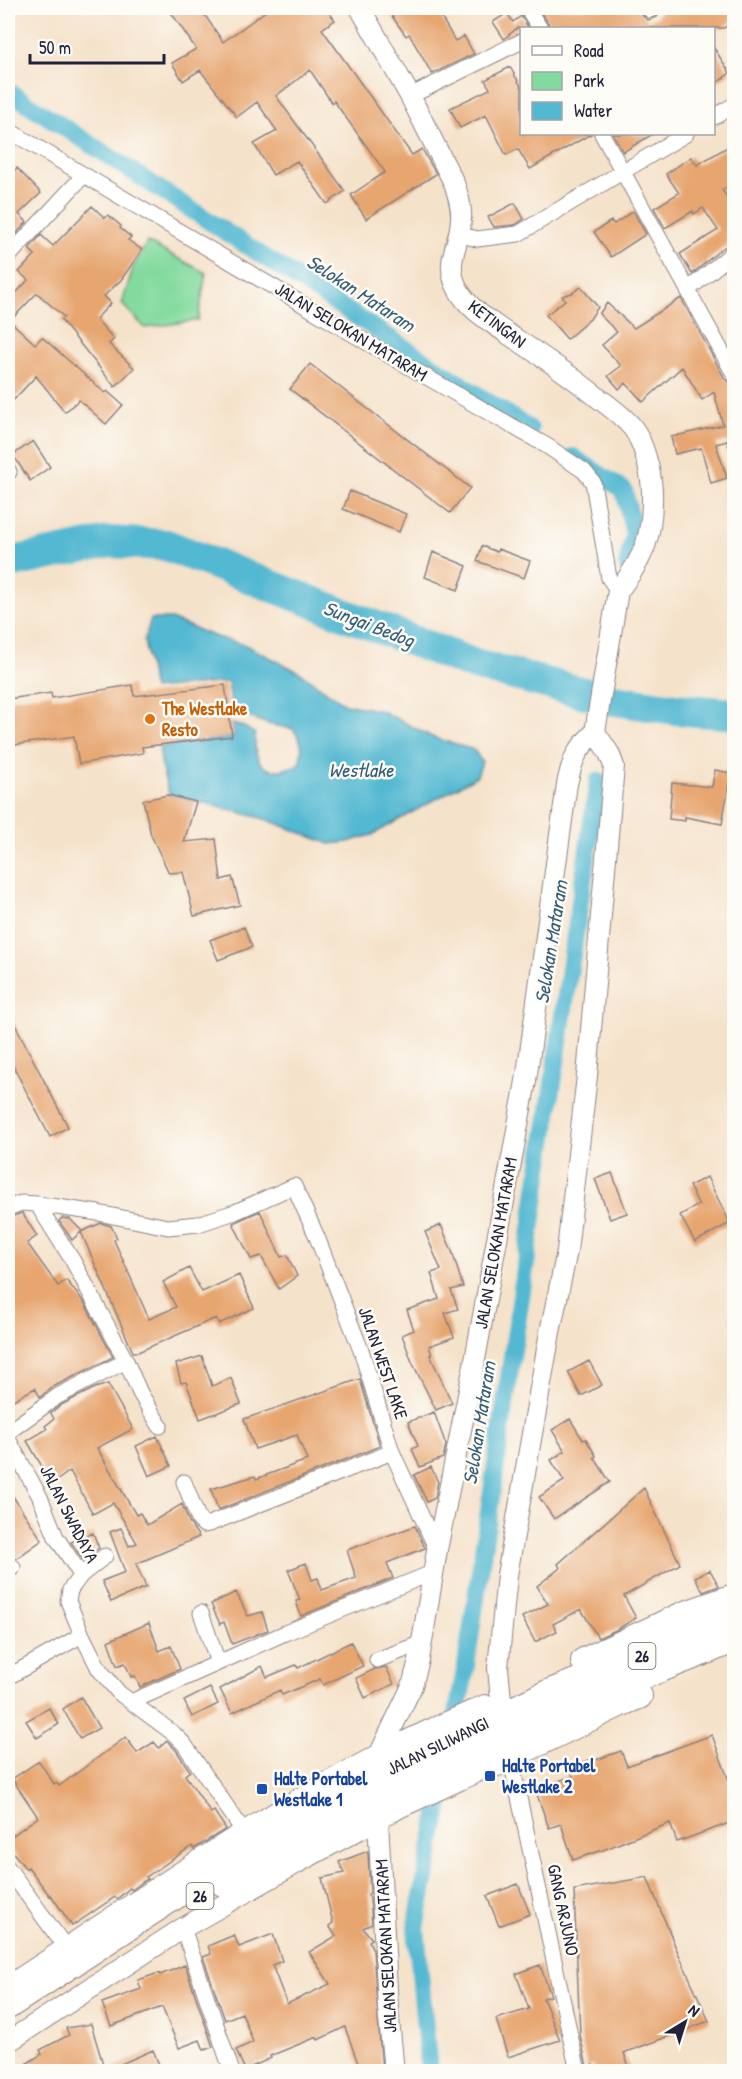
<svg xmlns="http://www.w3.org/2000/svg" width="742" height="2079" viewBox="0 0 742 2079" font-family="'Patrick Hand',sans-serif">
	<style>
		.green { fill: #83da9f; stroke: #527e6d; stroke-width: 1.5 }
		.water { fill: #53b8d1; stroke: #3a6d86; stroke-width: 1.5 }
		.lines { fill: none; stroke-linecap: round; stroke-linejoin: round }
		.canal { stroke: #53b8d1; stroke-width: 18 }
		.river { stroke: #53b8d1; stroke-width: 32 }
		.building { fill: #e7a56f }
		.minor-casing { stroke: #8c8282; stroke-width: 17 }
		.tertiary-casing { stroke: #8c8282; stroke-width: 22 }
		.trunk-casing { stroke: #8c8282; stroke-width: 28 }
		.minor { stroke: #fff; stroke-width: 15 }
		.tertiary { stroke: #fff; stroke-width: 20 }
		.trunk { stroke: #fff; stroke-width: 26 }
		.food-dot { fill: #e8710a; stroke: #fdfcf7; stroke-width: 2 }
		.transit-dot { fill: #1a4fb4; stroke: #fdfcf7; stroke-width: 2 }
		.labels { text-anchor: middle; stroke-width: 5; stroke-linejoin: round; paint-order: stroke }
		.shield { fill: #fdfcf7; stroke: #646373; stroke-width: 1.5 }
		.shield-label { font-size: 16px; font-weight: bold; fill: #22223b }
		.street-label { font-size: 18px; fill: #22223b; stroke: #fdfcf7 }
		.food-label { font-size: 18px; font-weight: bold; fill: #c56008; stroke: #fdfcf7; text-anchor: start }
		.transit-label { font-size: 18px; font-weight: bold; fill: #164399; stroke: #fdfcf7; text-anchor: start }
		.water-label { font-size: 20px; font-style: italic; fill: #365e77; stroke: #fdfcf7 }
	</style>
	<rect width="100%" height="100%" fill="#fdfcf7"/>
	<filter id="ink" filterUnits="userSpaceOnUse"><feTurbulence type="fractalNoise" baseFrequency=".0167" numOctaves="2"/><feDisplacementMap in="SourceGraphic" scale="12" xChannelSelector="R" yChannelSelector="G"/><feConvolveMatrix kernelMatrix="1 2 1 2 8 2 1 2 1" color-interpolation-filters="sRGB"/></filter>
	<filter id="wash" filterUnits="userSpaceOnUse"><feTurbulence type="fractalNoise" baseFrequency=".008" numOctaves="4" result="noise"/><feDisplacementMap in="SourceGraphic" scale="24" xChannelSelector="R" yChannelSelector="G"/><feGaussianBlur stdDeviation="1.35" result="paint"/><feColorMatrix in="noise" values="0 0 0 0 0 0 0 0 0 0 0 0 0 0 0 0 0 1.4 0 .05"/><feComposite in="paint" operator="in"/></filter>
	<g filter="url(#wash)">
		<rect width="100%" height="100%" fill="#f5e2ca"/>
		<!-- green -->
		<path class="green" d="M147,242l59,31 -8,47 -53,8 -23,-24 11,-36z"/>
		<!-- water -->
		<path class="water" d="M151,619h20l45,18 29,8 54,27 46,32 37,7 50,26 42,13 8,12 -5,14 -105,59 -24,7 -18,2 -65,-25 -96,-25 -6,-21 -4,-26 75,-10 -1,-13 11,3 11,7c-2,34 13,44 44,30 4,-15 4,-22 -6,-35l-25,-5 -36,-13 -4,-29 -75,7 -9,-49z"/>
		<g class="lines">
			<!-- canal -->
			<path class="canal" d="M8,91l522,338
				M573,457l51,33 10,44 -7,32
				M454,1729l12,-64 132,-884
				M429,2072l-13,-144 29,-151"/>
			<!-- river -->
			<path class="river" d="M8,563l101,-21 57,3 309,120 133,34 67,10 59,5"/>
		</g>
		<g id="blocks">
			<!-- building -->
			<path class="building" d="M168,8h32l23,34 47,-34h56l9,12 -13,9 90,126 10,-6 14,25 -70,45 -15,-24 34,-23 -51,-71 -2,2 -22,-33 -34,26 69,95 -18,13 -30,-43 -24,14 -19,-31 23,-13 -20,-29 -20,15 -37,-47 -17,11 -11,-18 24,-14z
				M386,8h50l19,33 9,-5 10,18 -42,20 -23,-40 -3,2z
				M538,8h103l2,8 5,4 9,-3 5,-9h73v11l-11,9h-174l-2,-5z
				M507,13l6,9 8,-6 8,12h-12l-13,11 -11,-17z
				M714,48l16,25 -16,12z
				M510,67l12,21v46h69l-61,35 -12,-20 -12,6 -20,-40 -26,13 -10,-20 40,-19 -5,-9z
				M613,134h40l-30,18z
				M729,146l6,8v29l-13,7 13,18v32l-15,10 -28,24 -12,-20 38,-24 -15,-22 -9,6 -1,-3 -28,17 -11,-20 25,-15 -13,-19 25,-17 6,8z
				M17,168l24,25 -22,21 8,8 -19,21v-66z
				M515,203l9,16 -9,6 -21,2 -6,-10z
				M92,206l13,12 3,-3 13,11 -1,2 11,9 -3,3 14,10 -21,30 -17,16 7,7 -15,16 18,20 -5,5 25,24 -19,19 -54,-67 3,-3 -27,-24 -27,28 25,23 7,-7 63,56 2,-2 16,14 -17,19 -27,-24 -14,12 -29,-36 -28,30v-104l20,-22 -9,-8 16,-17 -6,-6 12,-14 12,11z
				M633,211l13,23 -35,23 -17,-25 17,-11 3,3z
				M581,287l17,20 -8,12 -23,20 -21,-24 19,-15 -3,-4 10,-3z
				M681,298l44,81 5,4 5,18v48l-5,1 -3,-9 -11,3 11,34 -16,5 -10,-35 -26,6 -4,-17 52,-12 -9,-33 -12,8 -20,-33 -39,35 -17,-19 -7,6 -11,-13 13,-10 -19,-21 15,-13 -18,-18 8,-11 27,25z
				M310,364l160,124 -20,25 -160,-124z
				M33,441l17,26 -20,14 -17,-26z
				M350,491l56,23 -7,18 -56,-23z
				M482,546l15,6 1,-3 32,12 -6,17 -47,-17z
				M433,552l34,14 -9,24 -33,-13z
				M132,685l2,11 91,-11 7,51 -90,11 1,6 -64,11 -5,-28 -66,10v-47l43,-6 1,5z
				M715,770l16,3 -9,51 -37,-7v4l-16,-2 3,-36 40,4z
				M168,795l28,7 -12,40 32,-3 5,41 11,-3 8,28 -46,11 -11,-44 -14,1 -18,-38 -8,-35z
				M244,927l8,20 -34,13 -8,-20z
				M8,1011l60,116 -18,10 -42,-81z
				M612,1173l15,40 -17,6 -15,-40z
				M707,1177l23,46 -35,19 -15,-27 19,-10 -10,-19z
				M260,1211l21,46 6,-2 10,21 -18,13 -18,-33 -10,3 -18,-36z
				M22,1213l15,23 -10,7 31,43 8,-6 18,22 29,55 -60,30 -13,10 -5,-9 -27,15v-185z
				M62,1218l8,1 12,12 -10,9 -13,-19z
				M101,1223l10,3 6,12 -3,2 35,79 27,-12 -13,-25 26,-14 13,24 37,-17 15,33 -35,16 -3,-6 -78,34h-5l-52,-120z
				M441,1225l11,26 11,36 -12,3 7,19 -13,4 9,24 -25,9 3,9h-2l22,48 -16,7 -24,-48 -10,-27 12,-5 -7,-20 32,-11 -8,-26 10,-3 -16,-38z
				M202,1356l10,30 19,-8 10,26 -41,15 -14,-37 -5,1 -5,-19z
				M589,1361l13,24 -21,11 -13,-24z
				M360,1379l20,67 -162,64 -7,-21 44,-13 1,3 51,-19 -10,-25 -42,14 -11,-30z
				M108,1384l25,45 -36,19 39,67 4,-2 7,12 35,-21 8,20 9,13 -63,27 10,23 -35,15 -9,-21 23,-9 -15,-40 11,-4 8,18 8,-3 -24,-40 -20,11 -23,-43 -18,13 -11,-15 2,-1 -16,-27 20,-12 -2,-3 9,-7 -3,-6 12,-9 32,-16z
				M434,1412l12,33 -3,13 -23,9 -8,-18 6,-3 -10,-24z
				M570,1419l13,21 3,-1 10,17 -2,1 16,25 -56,37 -15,-22 25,-16 -13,-21 14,-9 -13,-21z
				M157,1436l14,30 -22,10 -13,-30z
				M431,1467l7,15 -3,16 -8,4 -13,-27z
				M644,1488l36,76 -56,32 12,22 -20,12 -18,8 -17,-29 -28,15 4,7 -22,11 -13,-25 26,-13 -11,-18 23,-18 -2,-4z
				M8,1489l34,51 -25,18 -9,1z
				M415,1526l10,22 -38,15 6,15 -92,38 -5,-15 4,-1 -12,-30 18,-7 6,17 6,-2 4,12 34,-12 -9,-28z
				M93,1533l6,15 -16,12 -12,-18z
				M710,1570l9,16 -16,6 -8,-15z
				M236,1592l12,24 14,-4 6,18 -36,14 -8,-22 -4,2 -9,-20z
				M149,1623l10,28 12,-5 9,23 -40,18 -5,-11 -4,1 -6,-14 -8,3 -9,-25z
				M351,1642l12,24 -40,19 -3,-6 -38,16 -2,-5 -48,23 -12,-24 42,-23 5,11 29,-12 2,3z
				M386,1667l8,17 -29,14 -9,-20 19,-9z
				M210,1688l8,16 -26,13 -8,-16z
				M81,1697l18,31 -19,11 -17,-30z
				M49,1708l10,16 -22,14 -11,-17z
				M712,1735l23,62v24l-58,21 -7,-19 -67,27 -30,10 -12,-36 -12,4 -14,-39 38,-13 -4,-8 23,-9 1,2 28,-10 6,15z
				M126,1737l11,16 17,-11 5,6 8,-7 9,9 14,21 -5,4 26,38 3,-2 12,18 -32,20 -2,-3 -46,31 2,2 -4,2 -12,9 -2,-2 -13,11 -2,-2 -43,29 -21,-31 -1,1 -22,-29 -2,2 -18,-23v-7l30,-22 -26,-38 27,-18 15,23 2,-1 3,3z
				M368,1851l2,42 -2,1 2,5 2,25 -9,4 9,11 -3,2 4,9 9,120 -21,2 -16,-45 -27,13 -1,-3 -47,19 1,2 -26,12 -9,-20 17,-8 -11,-29 -17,7 -22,-63 8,-3 -3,-8 26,-11 5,12 34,-13 9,27 -10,4 15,39 43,-20 -21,-32 27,-16 -7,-10 4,-3 -11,-45 22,-5 -5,-11z
				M647,1877l29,71 33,73 -85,32 7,19h-35l-3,-7 -6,2 -7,-32 -6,-145z
				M518,1884l12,30 -31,12 -12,-30z
				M185,1965l28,82 -9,3 -4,-10 -21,8 -17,-41 -51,19 -9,-23 39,-14 -3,-9 21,-7 1,2z
				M540,1965l11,31 -8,2 17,42 -52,17 -12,-38 33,-10 -13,-35z
				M91,2024l14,47 48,-21 9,22h-149l29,-18 -2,-4 29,-15 -3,-7z"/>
		</g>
	</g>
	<g filter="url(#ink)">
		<use href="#blocks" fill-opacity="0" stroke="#8c8282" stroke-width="1.5"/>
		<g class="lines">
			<defs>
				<path id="minor" d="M527,8l13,20
					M650,10l2,-2
					M410,96l112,-55
					M714,117l20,-12
					M8,130l377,223 162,93 37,25 9,11 16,96 9,13
					M602,134l132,240
					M458,234l19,5 41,-5 168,-100
					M8,257l76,-82
					M689,289l45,-37
					M8,470l1,2
					M37,1204l36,57 53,100 14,32 20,33
					M8,1208l13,-5 16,1 61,9 70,14 30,-3 37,-12 59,-26 23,51 45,116 30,99 45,98
					M8,1432l50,-36 68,-35
					M8,1439l32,58 16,40 25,38 -11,15 -2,11 14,34 17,34 20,24 54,40 11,11 60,88
					M184,1482l15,38 5,5 5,-1 183,-72
					M8,1571l5,-4
					M81,1575l24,-19
					M201,1613l17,50
					M377,1660l45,-17
					M8,1677l74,-42
					M131,1702l154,-69 149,-61
					M510,1756l68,316
					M8,1868l58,80
					M183,1928l49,144"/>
				<path id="tertiary" d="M360,8l50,88 44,87c4,12 8,24 7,36 -1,27 -18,43 -3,70 10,20 33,33 50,45 31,20 61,40 89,63 12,9 25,18 35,30 12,15 19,45 20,64 1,44 -7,66 -34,100l-23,141c-19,19 -22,25 -28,52l-41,297 -52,284 -37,185 -18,110 -7,26 -32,67
					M501,1700l-3,-32 9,-93 43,-243 17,-81 20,-175 27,-310 -5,-13 -14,-21
					M378,1820l10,189 6,63
					M8,1986c123,-80 243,-166 374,-233 34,-18 69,-33 103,-48
					M8,2042l175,-114 114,-65 102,-55 98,-45"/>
				<path id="trunk" d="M584,1661l99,-46 51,-18
					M497,1763l122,-59 20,-8
					M223,1883l179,-99 153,-73 179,-71
					M8,2006l277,-182 116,-61 147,-70 142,-57 44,-20"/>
			</defs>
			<!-- minor casing -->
			<use href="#minor" class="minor-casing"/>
			<!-- tertiary casing -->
			<use href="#tertiary" class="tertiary-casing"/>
			<!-- trunk casing -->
			<use href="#trunk" class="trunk-casing"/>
			<!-- minor -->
			<use href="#minor" class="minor"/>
			<!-- tertiary -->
			<use href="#tertiary" class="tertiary"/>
			<!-- trunk -->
			<use href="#trunk" class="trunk"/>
		</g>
	</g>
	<!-- markers -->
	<circle class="food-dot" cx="150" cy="719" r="6"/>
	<g class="transit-dot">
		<rect x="484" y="1770" width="12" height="12" rx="3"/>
		<rect x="256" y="1783" width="12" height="12" rx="3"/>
	</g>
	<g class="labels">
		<!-- shield labels -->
		<g class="shield">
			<rect x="628.5" y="1643" width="27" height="26" rx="4.5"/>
			<rect x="186.5" y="1883" width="27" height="26" rx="4.5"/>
		</g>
		<g class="shield-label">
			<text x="642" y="1662">26</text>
			<text x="200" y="1902">26</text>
		</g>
		<!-- street labels -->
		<g class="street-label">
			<text transform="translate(497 324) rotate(37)" y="6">KETINGAN</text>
			<text transform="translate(351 332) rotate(31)" y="6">JALAN SELOKAN MATARAM</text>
			<text transform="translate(496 1243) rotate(-80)" y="6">JALAN SELOKAN MATARAM</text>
			<text transform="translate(383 1363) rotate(71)" y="6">JALAN WEST LAKE</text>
			<text transform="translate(69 1514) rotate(63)" y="6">JALAN SWADAYA</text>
			<text transform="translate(438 1746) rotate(-26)" y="6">JALAN SILIWANGI</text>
			<text transform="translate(563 1910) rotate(78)" y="6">GANG ARJUNO</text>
			<text transform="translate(386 1946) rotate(-93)" y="6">JALAN SELOKAN MATARAM</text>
		</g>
		<!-- food labels -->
		<g class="food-label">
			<text x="162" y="715">The Westlake<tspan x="162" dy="21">Resto</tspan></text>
		</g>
		<!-- transit labels -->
		<g class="transit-label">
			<text x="502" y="1772">Halte Portabel<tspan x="502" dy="21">Westlake 2</tspan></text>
			<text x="274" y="1785">Halte Portabel<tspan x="274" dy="21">Westlake 1</tspan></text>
		</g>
		<!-- water labels -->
		<g class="water-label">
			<text transform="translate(361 293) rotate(33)" y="7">Selokan Mataram</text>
			<text transform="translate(369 624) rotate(21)" y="7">Sungai Bedog</text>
			<text x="361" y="777">Westlake</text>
			<text transform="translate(551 942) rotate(-81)" y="7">Selokan Mataram</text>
			<text transform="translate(479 1423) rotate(-81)" y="7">Selokan Mataram</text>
		</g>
	</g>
	<!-- margin -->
	<rect width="742" height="2079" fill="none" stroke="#fdfcf7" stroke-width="30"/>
	<!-- legend -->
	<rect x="520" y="27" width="195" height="108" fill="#fdfcf7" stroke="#a5a5ac" stroke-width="1.5"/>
	<rect x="532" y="46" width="30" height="9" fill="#ffffff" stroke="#a5a5ac" stroke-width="1.5"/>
	<text x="574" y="57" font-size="18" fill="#22223b">Road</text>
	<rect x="532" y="72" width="30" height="18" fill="#83da9f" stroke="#a5a5ac" stroke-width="1.5"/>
	<text x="574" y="87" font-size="18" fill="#22223b">Park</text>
	<rect x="532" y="102" width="30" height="18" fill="#53b8d1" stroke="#a5a5ac" stroke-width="1.5"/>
	<text x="574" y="117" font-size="18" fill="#22223b">Water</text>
	<!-- north arrow -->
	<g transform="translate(685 2022) rotate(38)" stroke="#fdfcf7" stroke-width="4.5" paint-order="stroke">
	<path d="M0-4.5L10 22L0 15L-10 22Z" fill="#22223b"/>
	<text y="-9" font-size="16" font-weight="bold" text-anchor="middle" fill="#22223b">N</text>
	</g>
	<!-- scale -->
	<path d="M30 54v9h134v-9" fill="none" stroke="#22223b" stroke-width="3"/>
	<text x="39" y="54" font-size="18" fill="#22223b" stroke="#fdfcf7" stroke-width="4.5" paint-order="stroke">50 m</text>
</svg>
